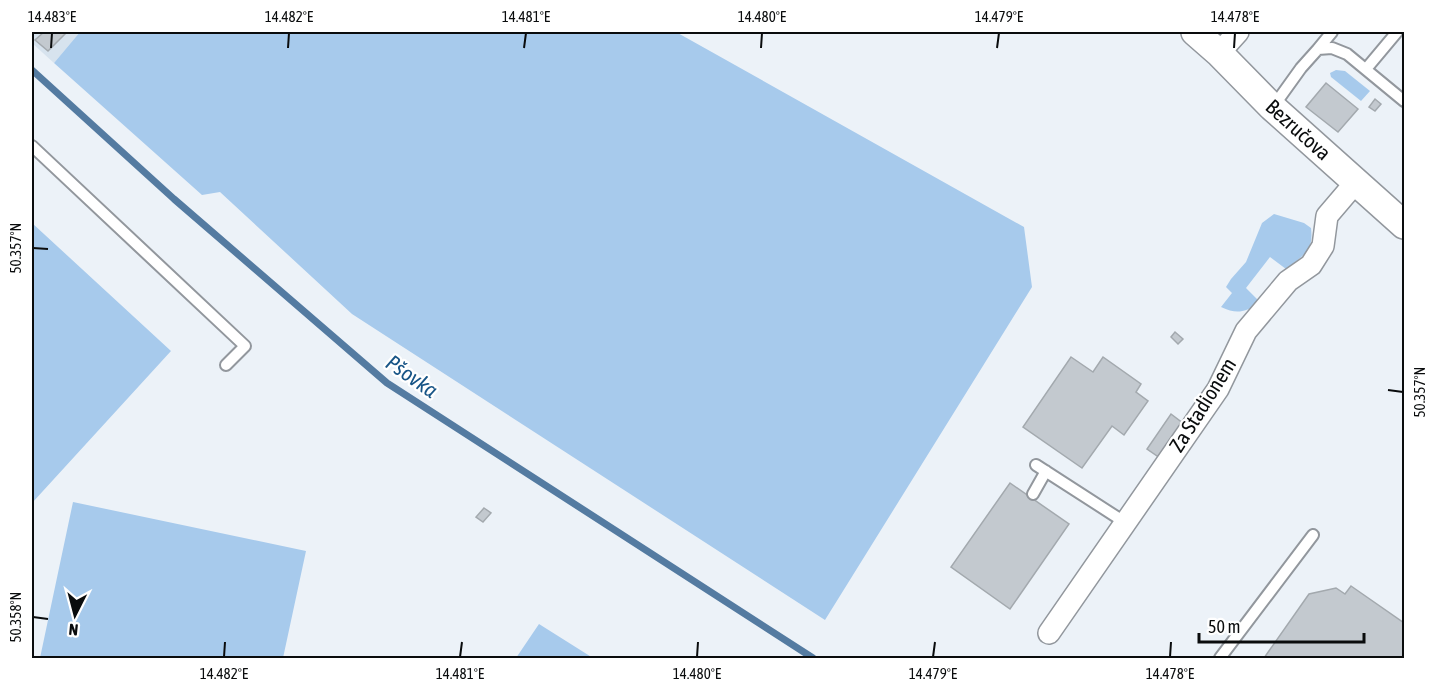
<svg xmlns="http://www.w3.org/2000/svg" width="1436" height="690" viewBox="0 0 1436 690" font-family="'Asap Condensed',sans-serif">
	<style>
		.built { fill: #d7e3ee }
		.green { fill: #a7caec }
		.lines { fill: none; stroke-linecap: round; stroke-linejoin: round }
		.stream { stroke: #547ba1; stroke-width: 7 }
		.building { fill: #c3c9cf; stroke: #a3a9ae; stroke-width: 1.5 }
		.service-casing { stroke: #92979d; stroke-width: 14 }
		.minor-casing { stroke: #92979d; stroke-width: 24 }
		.tertiary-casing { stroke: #92979d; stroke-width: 30 }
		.service { stroke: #fff; stroke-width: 10 }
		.minor { stroke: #fff; stroke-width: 21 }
		.tertiary { stroke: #fff; stroke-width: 27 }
		.ticks { fill: none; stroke: #0a0c0d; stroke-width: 2 }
		.labels { text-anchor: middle; stroke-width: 4.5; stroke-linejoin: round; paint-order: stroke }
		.street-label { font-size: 21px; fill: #0a0c0d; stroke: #fff }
		.water-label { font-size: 22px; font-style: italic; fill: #175486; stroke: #fff }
		.neatline { fill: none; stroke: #0a0c0d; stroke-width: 2 }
		.ticks-label { font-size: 15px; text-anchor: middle; fill: #0a0c0d }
	</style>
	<rect width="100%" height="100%" fill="#ecf2f8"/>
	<!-- built -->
	<path class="built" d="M32,32h48l-26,31 -22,-20z"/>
	<!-- green -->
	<path class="green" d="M80,32h596l348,195 8,60 -207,333 -473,-306 -132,-122 -18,3 -148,-132z
		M1336,70l9,1 25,20 -9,10 -30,-24 -1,-4z
		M1274,214l30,9 7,5c3,24 -8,27 -25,41l-16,-12 -24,31 11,11v5c-13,9 -21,10 -36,3l11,-14 -6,-6 5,-8 15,-17 16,-39z
		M32,223l139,128 -139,152z
		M73,502l233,49 -23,107h-243z
		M539,624l54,34h-77z"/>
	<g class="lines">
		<!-- stream -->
		<path class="stream" d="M32,70l142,129 213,184 426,275"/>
	</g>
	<!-- building -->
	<path class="building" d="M44,32h23l-19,19 -13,-11z
		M1326,83l32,26 -20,23 -32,-25z
		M1375,99l6,5 -6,7 -6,-4z
		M1175,332l8,7 -5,5 -7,-7z
		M1071,357l22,15 10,-15 38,27 -5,8 12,9 -24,34 -12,-9 -30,42 -59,-41z
		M1171,414l13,10 -24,34 -13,-9z
		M1010,483l59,41 -59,85 -59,-42z
		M484,508l7,5 -8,9 -7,-5z
		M1351,586l53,37v35h-140l45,-64 27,-6 9,6z"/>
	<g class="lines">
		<defs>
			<path id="service" d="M1318,49l14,-17
				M1366,69l31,-37
				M1273,107l28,-39 17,-19 14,-1 15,6 57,47
				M32,146l213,200 -19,19
				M1036,465l90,58
				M1033,494l13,-23
				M1220,658l93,-123"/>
			<path id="minor" d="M1219,53l19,-21
				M1049,633l169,-244 28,-58 42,-50 23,-16 12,-19 4,-30 29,-34"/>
			<path id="tertiary" d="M1195,32l24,21 53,54 132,118"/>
		</defs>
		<!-- service casing -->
		<use href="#service" class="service-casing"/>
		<!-- minor casing -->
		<use href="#minor" class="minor-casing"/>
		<!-- tertiary casing -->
		<use href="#tertiary" class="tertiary-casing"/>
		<!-- service -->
		<use href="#service" class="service"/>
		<!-- minor -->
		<use href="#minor" class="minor"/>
		<!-- tertiary -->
		<use href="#tertiary" class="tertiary"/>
	</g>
	<!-- ticks -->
	<path class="ticks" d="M51,48l1,-15M288,48l1,-15M524,48l2,-15M761,48l1,-15M997,48l2,-15M1234,48l1,-15M33,248l15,1M1388,390l15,2M33,617l15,2M224,657l1,-15M460,657l2,-15M697,657l1,-15M933,657l2,-15M1170,657l1,-15"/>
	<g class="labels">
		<!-- street labels -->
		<g class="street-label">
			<text transform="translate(1298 130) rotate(42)" y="7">Bezručova</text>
			<text transform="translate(1203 405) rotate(-58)" y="7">Za Stadionem</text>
		</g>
		<!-- water labels -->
		<g class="water-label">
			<text transform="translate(412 376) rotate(35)" y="8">Pšovka</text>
		</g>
	</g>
	<!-- border -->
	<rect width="1436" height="690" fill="none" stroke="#ffffff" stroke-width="66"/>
	<!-- north arrow -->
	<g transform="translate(75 615) rotate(186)" stroke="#ffffff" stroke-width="4.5" paint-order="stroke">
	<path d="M0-4.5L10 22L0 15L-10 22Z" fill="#0a0c0d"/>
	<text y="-9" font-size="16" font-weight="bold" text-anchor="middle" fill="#0a0c0d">N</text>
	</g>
	<!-- scale -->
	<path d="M1199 633v9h165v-9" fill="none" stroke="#0a0c0d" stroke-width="3"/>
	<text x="1208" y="633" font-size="18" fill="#0a0c0d" stroke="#ffffff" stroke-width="4.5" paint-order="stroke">50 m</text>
	<rect x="33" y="33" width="1370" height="624" class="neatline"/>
	<g class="ticks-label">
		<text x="52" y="22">14.483°E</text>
		<text x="289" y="22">14.482°E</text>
		<text x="526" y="22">14.481°E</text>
		<text x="762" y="22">14.480°E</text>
		<text x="999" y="22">14.479°E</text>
		<text x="1235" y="22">14.478°E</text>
		<text transform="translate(16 248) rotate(-90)" y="5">50.357°N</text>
		<text transform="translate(1420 392) rotate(-90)" y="5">50.357°N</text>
		<text transform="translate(16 617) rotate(-90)" y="5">50.358°N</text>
		<text x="224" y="679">14.482°E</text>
		<text x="460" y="679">14.481°E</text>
		<text x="697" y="679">14.480°E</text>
		<text x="933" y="679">14.479°E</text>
		<text x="1170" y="679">14.478°E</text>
	</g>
</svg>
